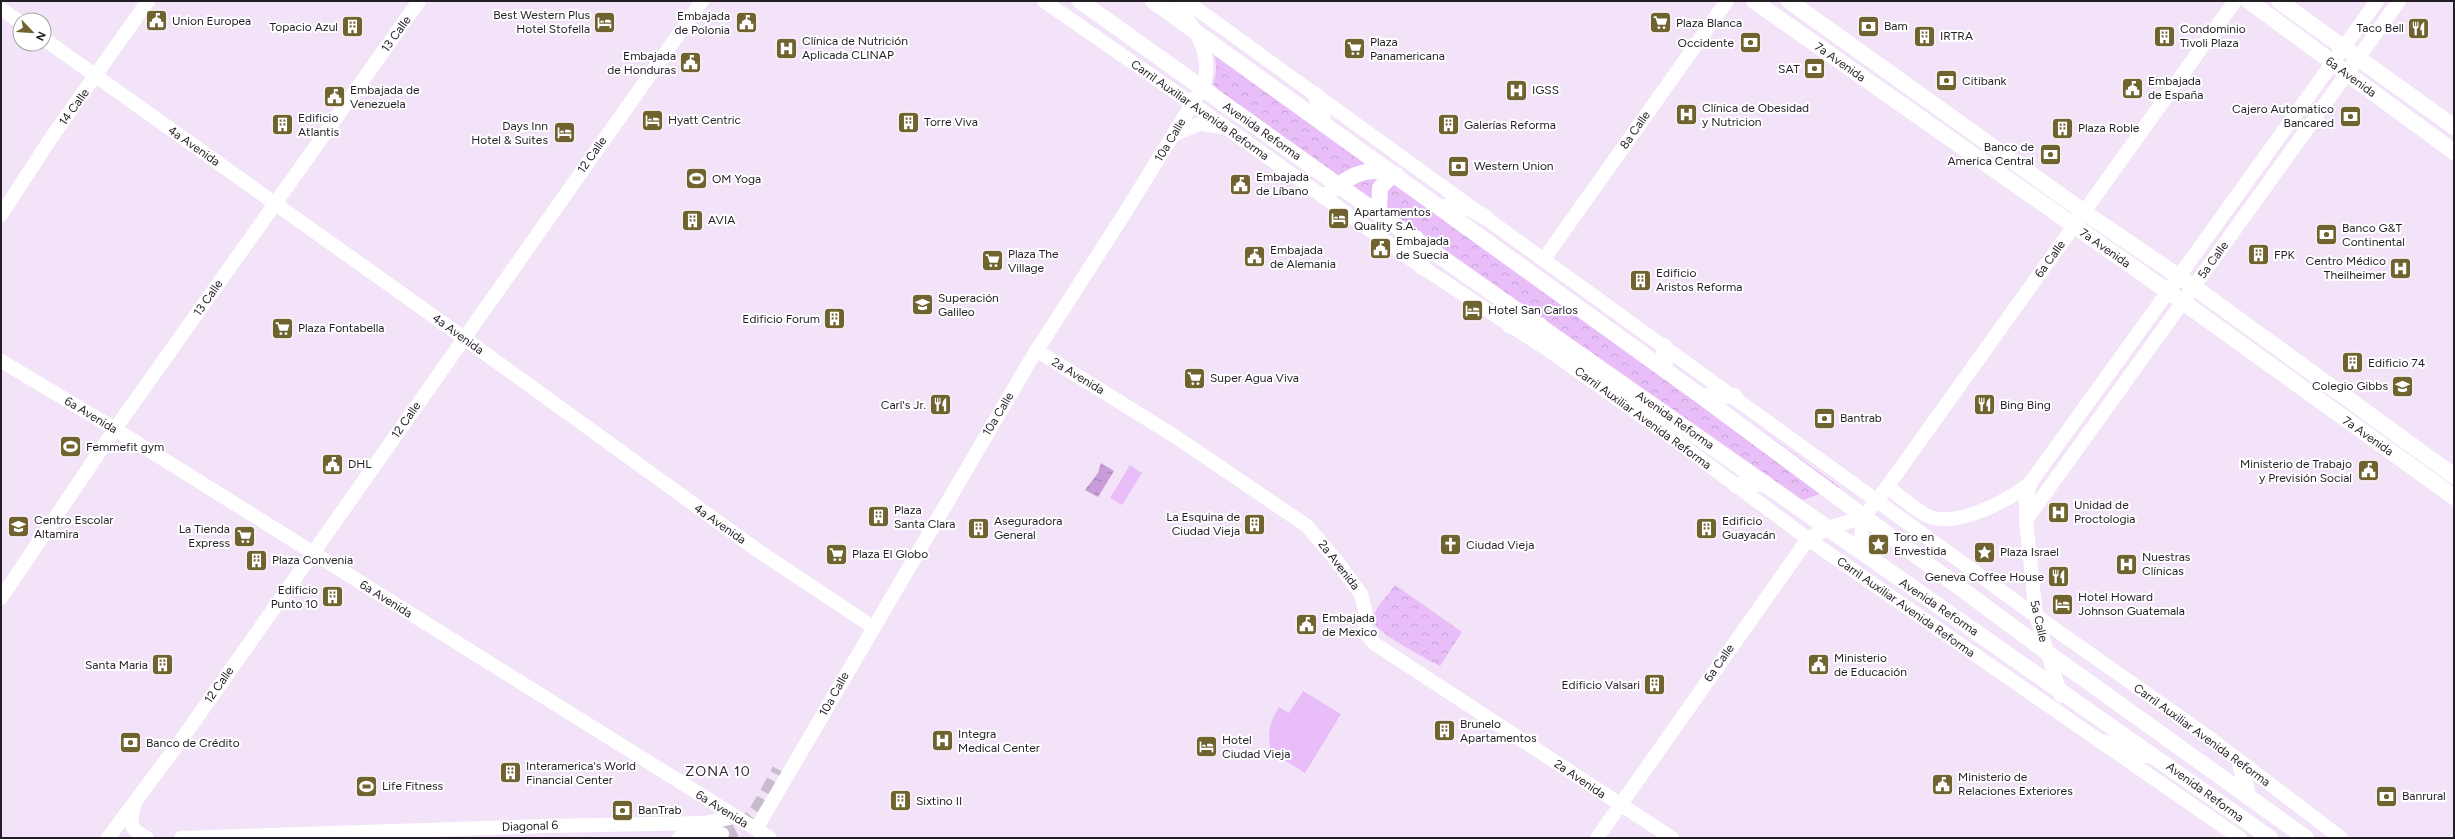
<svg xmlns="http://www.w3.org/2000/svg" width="2455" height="839" viewBox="0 0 2455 839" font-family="Figtree,sans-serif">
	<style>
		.park { fill: url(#park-crowns) }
		.garden { fill: #e8bdf8 }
		.water { fill: url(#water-ripples) }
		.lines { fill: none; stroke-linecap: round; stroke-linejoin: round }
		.secondary-tunnel { stroke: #c9bbcf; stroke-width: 14; stroke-dasharray: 14 7; stroke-linecap: butt }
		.secondary { stroke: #fff; stroke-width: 14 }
		.primary { stroke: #fff; stroke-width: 16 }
		.labels { text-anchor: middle; stroke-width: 4; stroke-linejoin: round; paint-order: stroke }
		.poi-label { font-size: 12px; fill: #231d25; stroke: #fff; text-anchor: start }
		.street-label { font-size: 12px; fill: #231d25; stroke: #fff }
		.quarter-label { font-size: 14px; letter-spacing: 1px; fill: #342838; stroke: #fff }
	</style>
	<defs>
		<pattern id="park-crowns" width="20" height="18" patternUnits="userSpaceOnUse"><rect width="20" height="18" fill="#e8bdf8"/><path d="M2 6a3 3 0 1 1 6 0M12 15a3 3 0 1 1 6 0" fill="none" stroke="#c7a2d4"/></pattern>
		<pattern id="water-ripples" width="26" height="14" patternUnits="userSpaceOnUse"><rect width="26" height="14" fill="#c99bd9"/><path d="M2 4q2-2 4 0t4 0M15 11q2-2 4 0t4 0" fill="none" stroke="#a37eb0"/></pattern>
	</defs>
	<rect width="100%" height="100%" fill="#f3e3f9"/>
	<!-- park -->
	<path class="park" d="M1200,26l640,461 -37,13 -579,-404 -11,-12c8,-23 -1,-39 -13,-58z
		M1395,585l67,47 -22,34c-11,-6 -69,-35 -67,-47 2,-12 15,-24 22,-34z"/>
	<!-- garden -->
	<path class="garden" d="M1130,465l12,8 -20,32 -12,-7z
		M1303,691l38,23 -36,59 -34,-21c-4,-18 -2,-29 8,-45l10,6z"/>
	<!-- water -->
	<path class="water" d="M1101,463l13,8 -16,26 -13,-7 13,-17z"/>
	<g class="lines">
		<!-- secondary-tunnel -->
		<path class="secondary-tunnel" d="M722,834c31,-4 43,-40 57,-64"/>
		<!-- secondary -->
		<path class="secondary" d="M1044,1l183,127 195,139 132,87 128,91 126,94 432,299
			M1186,1l850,615 171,120 134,102
			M1,9l19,13
			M44,39l420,299 293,212 116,77
			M1173,135l26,-11 25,3
			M1,215l50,-77 97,-137
			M1544,259l183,-258
			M1036,350l140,87 131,89 28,33 26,35 4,16v22l10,12 297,194
			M1,361l114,68 655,409
			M2031,482l-5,18v20l10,96 25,80
			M1887,487c14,9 28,24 43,30 29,10 80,-17 101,-35l346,-481
			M2026,520l373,-519
			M1859,551l5,-34 23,-30 348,-486
			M1,598l114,-169 304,-428
			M134,806c-5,19 -4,23 13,32
			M756,829l274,-468 98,-153 74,-120c14,-32 -9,-61 -26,-87
			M108,838l76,-102 518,-735
			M181,838l365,-12 158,-3 30,-6
			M679,838l43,-4
			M1597,838l211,-299 20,-11 36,-11"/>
		<!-- primary -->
		<path class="primary" d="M1080,1l258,184 932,653
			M1153,1l548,395 347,257 258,185
			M1754,1l429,301 271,195
			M1789,1l295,211 110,75 260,189
			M2249,1l205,151
			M2279,1l175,126
			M1316,95l8,29
			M1325,197c18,-17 40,-33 66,-23
			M1441,208c18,-5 28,-1 44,9
			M1379,213l1,-25 8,-9 9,-4
			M1416,238l6,29
			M1510,326l30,-1
			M1664,346l1,23
			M1701,396h33
			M1736,485l29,-2
			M2102,742l45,13
			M2240,763l8,33"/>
	</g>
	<!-- icons -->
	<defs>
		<symbol id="civic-square" viewBox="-11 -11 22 22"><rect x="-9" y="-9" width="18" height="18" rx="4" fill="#716330" stroke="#fff"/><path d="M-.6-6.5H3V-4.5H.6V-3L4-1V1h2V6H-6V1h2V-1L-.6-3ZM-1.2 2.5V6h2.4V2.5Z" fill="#fff"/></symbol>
		<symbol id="hotel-square" viewBox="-11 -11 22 22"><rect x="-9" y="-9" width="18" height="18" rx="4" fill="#716330" stroke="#fff"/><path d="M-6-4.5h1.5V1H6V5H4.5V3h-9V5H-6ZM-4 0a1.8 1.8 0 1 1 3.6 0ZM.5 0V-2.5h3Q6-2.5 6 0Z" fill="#fff"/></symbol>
		<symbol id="supermarket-square" viewBox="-11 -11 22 22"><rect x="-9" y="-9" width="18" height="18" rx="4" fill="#716330" stroke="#fff"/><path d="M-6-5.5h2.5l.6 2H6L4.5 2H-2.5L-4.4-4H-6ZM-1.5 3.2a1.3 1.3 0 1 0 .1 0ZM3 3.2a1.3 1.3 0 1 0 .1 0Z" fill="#fff"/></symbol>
		<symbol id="bank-square" viewBox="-11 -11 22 22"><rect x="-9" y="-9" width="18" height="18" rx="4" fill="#716330" stroke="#fff"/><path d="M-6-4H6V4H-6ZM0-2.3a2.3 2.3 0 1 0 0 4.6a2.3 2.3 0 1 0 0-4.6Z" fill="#fff"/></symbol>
		<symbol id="building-square" viewBox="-11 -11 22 22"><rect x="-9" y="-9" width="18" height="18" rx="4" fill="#716330" stroke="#fff"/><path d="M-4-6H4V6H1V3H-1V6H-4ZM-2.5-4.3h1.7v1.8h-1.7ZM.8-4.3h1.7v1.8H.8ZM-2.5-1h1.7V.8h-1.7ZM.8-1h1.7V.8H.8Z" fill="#fff"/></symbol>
		<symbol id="restaurant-square" viewBox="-11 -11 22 22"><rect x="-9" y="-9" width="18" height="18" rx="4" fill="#716330" stroke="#fff"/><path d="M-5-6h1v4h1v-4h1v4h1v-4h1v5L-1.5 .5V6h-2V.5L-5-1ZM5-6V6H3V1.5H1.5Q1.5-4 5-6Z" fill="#fff"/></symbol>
		<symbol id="hospital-square" viewBox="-11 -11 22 22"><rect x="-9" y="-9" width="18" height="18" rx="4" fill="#716330" stroke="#fff"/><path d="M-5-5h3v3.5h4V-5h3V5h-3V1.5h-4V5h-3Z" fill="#fff"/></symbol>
		<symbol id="stadium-square" viewBox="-11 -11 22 22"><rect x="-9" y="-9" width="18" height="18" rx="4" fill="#716330" stroke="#fff"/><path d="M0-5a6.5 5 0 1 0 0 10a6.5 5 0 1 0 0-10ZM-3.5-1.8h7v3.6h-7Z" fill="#fff"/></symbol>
		<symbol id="university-square" viewBox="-11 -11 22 22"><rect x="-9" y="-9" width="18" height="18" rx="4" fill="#716330" stroke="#fff"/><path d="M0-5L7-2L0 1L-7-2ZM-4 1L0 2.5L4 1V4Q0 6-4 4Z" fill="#fff"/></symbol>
		<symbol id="school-square" viewBox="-11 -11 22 22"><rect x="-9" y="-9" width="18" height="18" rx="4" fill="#716330" stroke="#fff"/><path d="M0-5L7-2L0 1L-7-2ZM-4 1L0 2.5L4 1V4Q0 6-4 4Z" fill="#fff"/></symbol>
		<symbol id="sight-square" viewBox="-11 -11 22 22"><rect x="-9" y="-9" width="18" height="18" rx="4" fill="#716330" stroke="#fff"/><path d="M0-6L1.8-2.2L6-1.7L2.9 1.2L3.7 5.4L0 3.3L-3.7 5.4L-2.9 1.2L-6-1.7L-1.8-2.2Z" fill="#fff"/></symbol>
		<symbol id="church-square" viewBox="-11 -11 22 22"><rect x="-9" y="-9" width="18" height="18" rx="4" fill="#716330" stroke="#fff"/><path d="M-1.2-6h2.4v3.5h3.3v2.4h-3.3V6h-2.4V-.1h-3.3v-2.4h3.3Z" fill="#fff"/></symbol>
	</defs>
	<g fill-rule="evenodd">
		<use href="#civic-square" x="144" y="8" width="25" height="25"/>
		<use href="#hotel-square" x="592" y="10" width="25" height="25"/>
		<use href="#civic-square" x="734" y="10" width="25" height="25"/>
		<use href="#supermarket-square" x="1648" y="10" width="25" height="25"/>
		<use href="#bank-square" x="1856" y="14" width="25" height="25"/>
		<use href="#building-square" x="340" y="14" width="25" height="25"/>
		<use href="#restaurant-square" x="2406" y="16" width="25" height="25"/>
		<use href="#building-square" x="1912" y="24" width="25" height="25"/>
		<use href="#building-square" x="2152" y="24" width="25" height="25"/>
		<use href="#bank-square" x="1738" y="30" width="25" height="25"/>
		<use href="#hospital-square" x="774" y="36" width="25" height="25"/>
		<use href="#supermarket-square" x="1342" y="36" width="25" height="25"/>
		<use href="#civic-square" x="678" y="50" width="25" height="25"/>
		<use href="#bank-square" x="1802" y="56" width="25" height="25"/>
		<use href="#bank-square" x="1934" y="68" width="25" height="25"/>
		<use href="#civic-square" x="2120" y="76" width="25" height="25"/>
		<use href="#hospital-square" x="1504" y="78" width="25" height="25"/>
		<use href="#civic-square" x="322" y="84" width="25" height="25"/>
		<use href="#hospital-square" x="1674" y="102" width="25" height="25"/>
		<use href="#bank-square" x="2338" y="104" width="25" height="25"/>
		<use href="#hotel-square" x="640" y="108" width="25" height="25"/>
		<use href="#building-square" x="896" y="110" width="25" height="25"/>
		<use href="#building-square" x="270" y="112" width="25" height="25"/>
		<use href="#building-square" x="1436" y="112" width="25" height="25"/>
		<use href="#building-square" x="2050" y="116" width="25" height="25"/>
		<use href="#hotel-square" x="552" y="120" width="25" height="25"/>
		<use href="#bank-square" x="2038" y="142" width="25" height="25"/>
		<use href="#bank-square" x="1446" y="154" width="25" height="25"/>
		<use href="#stadium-square" x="684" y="166" width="25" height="25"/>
		<use href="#civic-square" x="1228" y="172" width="25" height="25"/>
		<use href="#hotel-square" x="1326" y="206" width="25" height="25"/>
		<use href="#building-square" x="680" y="208" width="25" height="25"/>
		<use href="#bank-square" x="2314" y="222" width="25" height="25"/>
		<use href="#civic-square" x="1368" y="236" width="25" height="25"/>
		<use href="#building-square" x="2246" y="242" width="25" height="25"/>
		<use href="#civic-square" x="1242" y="244" width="25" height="25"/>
		<use href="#supermarket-square" x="980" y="248" width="25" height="25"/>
		<use href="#hospital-square" x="2388" y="256" width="25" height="25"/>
		<use href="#building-square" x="1628" y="268" width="25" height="25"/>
		<use href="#university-square" x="910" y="292" width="25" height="25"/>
		<use href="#hotel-square" x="1460" y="298" width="25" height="25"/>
		<use href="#building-square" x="822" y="306" width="25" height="25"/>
		<use href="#supermarket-square" x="270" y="316" width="25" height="25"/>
		<use href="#building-square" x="2340" y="350" width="25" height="25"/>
		<use href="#supermarket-square" x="1182" y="366" width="25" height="25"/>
		<use href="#school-square" x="2390" y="374" width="25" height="25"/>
		<use href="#restaurant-square" x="928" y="392" width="25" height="25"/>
		<use href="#restaurant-square" x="1972" y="392" width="25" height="25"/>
		<use href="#bank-square" x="1812" y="406" width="25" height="25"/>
		<use href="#stadium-square" x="58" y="434" width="25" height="25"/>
		<use href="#civic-square" x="320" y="452" width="25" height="25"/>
		<use href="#civic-square" x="2356" y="458" width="25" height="25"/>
		<use href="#hospital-square" x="2046" y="500" width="25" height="25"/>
		<use href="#building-square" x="866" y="504" width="25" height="25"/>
		<use href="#building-square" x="1242" y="512" width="25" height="25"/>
		<use href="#school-square" x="6" y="514" width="25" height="25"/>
		<use href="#building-square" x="966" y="516" width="25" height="25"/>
		<use href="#building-square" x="1694" y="516" width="25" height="25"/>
		<use href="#supermarket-square" x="232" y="524" width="25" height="25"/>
		<use href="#sight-square" x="1866" y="532" width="25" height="25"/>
		<use href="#church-square" x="1438" y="532" width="25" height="25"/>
		<use href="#sight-square" x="1972" y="540" width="25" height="25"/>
		<use href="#supermarket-square" x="824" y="542" width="25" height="25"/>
		<use href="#building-square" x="244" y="548" width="25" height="25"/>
		<use href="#hospital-square" x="2114" y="552" width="25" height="25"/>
		<use href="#restaurant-square" x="2046" y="564" width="25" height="25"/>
		<use href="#building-square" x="320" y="584" width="25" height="25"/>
		<use href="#hotel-square" x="2050" y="592" width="25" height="25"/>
		<use href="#civic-square" x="1294" y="612" width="25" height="25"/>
		<use href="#building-square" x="150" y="652" width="25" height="25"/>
		<use href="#civic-square" x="1806" y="652" width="25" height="25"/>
		<use href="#building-square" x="1642" y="672" width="25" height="25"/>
		<use href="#building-square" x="1432" y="718" width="25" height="25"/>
		<use href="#hospital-square" x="930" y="728" width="25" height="25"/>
		<use href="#bank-square" x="118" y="730" width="25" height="25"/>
		<use href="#hotel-square" x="1194" y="734" width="25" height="25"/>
		<use href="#building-square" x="498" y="760" width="25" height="25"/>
		<use href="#civic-square" x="1930" y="772" width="25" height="25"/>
		<use href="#stadium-square" x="354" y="774" width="25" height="25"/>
		<use href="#bank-square" x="2374" y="784" width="25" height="25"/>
		<use href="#building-square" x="888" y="788" width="25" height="25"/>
		<use href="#bank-square" x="610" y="798" width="25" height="25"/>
	</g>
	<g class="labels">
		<!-- poi labels -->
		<g class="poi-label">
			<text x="590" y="19" text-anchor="end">Best Western Plus<tspan x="590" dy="14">Hotel Stofella</tspan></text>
			<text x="730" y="20" text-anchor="end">Embajada<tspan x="730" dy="14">de Polonia</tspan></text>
			<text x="172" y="25">Union Europea</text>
			<text x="1676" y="27">Plaza Blanca</text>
			<text x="1884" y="30">Bam</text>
			<text x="338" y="31" text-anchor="end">Topacio Azul</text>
			<text x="2404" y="32" text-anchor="end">Taco Bell</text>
			<text x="2180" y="33">Condominio<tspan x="2180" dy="14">Tivoli Plaza</tspan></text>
			<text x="1940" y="40">IRTRA</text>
			<text x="802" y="45">Clínica de Nutrición<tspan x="802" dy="14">Aplicada CLINAP</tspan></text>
			<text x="1370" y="46">Plaza<tspan x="1370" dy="14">Panamericana</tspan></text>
			<text x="1734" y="47" text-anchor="end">Occidente</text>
			<text x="676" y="60" text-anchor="end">Embajada<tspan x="676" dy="14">de Honduras</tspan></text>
			<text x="1800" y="73" text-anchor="end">SAT</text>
			<text x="1962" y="85">Citibank</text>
			<text x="2148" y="85">Embajada<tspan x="2148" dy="14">de España</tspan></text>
			<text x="350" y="94">Embajada de<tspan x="350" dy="14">Venezuela</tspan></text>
			<text x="1532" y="94">IGSS</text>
			<text x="1702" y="112">Clínica de Obesidad<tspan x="1702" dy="14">y Nutricion</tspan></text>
			<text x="2334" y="113" text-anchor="end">Cajero Automatico<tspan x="2334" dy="14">Bancared</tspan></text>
			<text x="298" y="122">Edificio<tspan x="298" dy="14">Atlantis</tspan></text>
			<text x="668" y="124">Hyatt Centric</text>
			<text x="924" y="126">Torre Viva</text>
			<text x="1464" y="129">Galerías Reforma</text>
			<text x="548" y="130" text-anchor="end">Days Inn<tspan x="548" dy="14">Hotel &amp; Suites</tspan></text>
			<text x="2078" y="132">Plaza Roble</text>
			<text x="2034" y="151" text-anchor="end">Banco de<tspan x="2034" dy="14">America Central</tspan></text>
			<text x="1474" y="170">Western Union</text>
			<text x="1256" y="181">Embajada<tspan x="1256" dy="14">de Líbano</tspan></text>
			<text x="712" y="183">OM Yoga</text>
			<text x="1354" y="216">Apartamentos<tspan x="1354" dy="14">Quality S.A.</tspan></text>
			<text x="708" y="224">AVIA</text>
			<text x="2342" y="232">Banco G&amp;T<tspan x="2342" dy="14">Continental</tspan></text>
			<text x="1396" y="245">Embajada<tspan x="1396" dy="14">de Suecia</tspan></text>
			<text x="1270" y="254">Embajada<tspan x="1270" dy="14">de Alemania</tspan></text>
			<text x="1008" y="258">Plaza The<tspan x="1008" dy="14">Village</tspan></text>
			<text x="2274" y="259">FPK</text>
			<text x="2386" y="265" text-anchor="end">Centro Médico<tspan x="2386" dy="14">Theilheimer</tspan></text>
			<text x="1656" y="277">Edificio<tspan x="1656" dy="14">Aristos Reforma</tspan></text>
			<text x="938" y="302">Superación<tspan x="938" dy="14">Galileo</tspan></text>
			<text x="1488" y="314">Hotel San Carlos</text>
			<text x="820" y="323" text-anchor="end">Edificio Forum</text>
			<text x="298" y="332">Plaza Fontabella</text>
			<text x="2368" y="367">Edificio 74</text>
			<text x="1210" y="382">Super Agua Viva</text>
			<text x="2388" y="390" text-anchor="end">Colegio Gibbs</text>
			<text x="926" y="409" text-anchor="end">Carl's Jr.</text>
			<text x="2000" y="409">Bing Bing</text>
			<text x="1840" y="422">Bantrab</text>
			<text x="86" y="451">Femmefit gym</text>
			<text x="348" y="468">DHL</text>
			<text x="2352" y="468" text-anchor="end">Ministerio de Trabajo<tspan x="2352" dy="14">y Previsión Social</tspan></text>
			<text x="2074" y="509">Unidad de<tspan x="2074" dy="14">Proctologia</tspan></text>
			<text x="894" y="514">Plaza<tspan x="894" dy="14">Santa Clara</tspan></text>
			<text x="1240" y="521" text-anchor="end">La Esquina de<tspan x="1240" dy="14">Ciudad Vieja</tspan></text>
			<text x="34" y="524">Centro Escolar<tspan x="34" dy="14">Altamira</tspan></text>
			<text x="994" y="525">Aseguradora<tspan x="994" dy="14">General</tspan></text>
			<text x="1722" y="525">Edificio<tspan x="1722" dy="14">Guayacán</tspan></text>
			<text x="230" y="533" text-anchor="end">La Tienda<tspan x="230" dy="14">Express</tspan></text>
			<text x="1894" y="541">Toro en<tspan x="1894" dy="14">Envestida</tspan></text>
			<text x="1466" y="549">Ciudad Vieja</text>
			<text x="2000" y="556">Plaza Israel</text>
			<text x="852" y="558">Plaza El Globo</text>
			<text x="2142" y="561">Nuestras<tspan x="2142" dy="14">Clínicas</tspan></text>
			<text x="272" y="564">Plaza Convenia</text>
			<text x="2044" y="581" text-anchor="end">Geneva Coffee House</text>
			<text x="318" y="594" text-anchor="end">Edificio<tspan x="318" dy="14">Punto 10</tspan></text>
			<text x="2078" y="601">Hotel Howard<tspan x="2078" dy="14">Johnson Guatemala</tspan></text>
			<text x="1322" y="622">Embajada<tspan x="1322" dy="14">de Mexico</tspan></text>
			<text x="1834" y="662">Ministerio<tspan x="1834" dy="14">de Educación</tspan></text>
			<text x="148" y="669" text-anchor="end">Santa Maria</text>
			<text x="1640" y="689" text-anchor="end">Edificio Valsari</text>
			<text x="1460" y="728">Brunelo<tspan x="1460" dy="14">Apartamentos</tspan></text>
			<text x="958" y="738">Integra<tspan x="958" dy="14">Medical Center</tspan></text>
			<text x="1222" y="744">Hotel<tspan x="1222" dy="14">Ciudad Vieja</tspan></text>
			<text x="146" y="747">Banco de Crédito</text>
			<text x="526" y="770">Interamerica's World<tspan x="526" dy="14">Financial Center</tspan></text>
			<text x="1958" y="781">Ministerio de<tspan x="1958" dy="14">Relaciones Exteriores</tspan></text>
			<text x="382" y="790">Life Fitness</text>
			<text x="2402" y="800">Banrural</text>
			<text x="916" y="805">Sixtino II</text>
			<text x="638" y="814">BanTrab</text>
		</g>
		<!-- street labels -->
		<g class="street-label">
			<text transform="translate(396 34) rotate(-54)" y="4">13 Calle</text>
			<text transform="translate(1840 62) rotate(35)" y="4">7a Avenida</text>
			<text transform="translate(2351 77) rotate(36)" y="4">6a Avenida</text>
			<text transform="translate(74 107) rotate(-54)" y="4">14 Calle</text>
			<text transform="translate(1200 110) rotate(35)" y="4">Carril Auxiliar Avenida Reforma</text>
			<text transform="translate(1635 130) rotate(-55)" y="4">8a Calle</text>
			<text transform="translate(1262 131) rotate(35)" y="4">Avenida Reforma</text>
			<text transform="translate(1170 140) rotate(-59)" y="4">10a Calle</text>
			<text transform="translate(194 146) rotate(35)" y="4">4a Avenida</text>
			<text transform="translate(592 155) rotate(-55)" y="4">12 Calle</text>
			<text transform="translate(2105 248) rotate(35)" y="4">7a Avenida</text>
			<text transform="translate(2050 259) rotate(-54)" y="4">6a Calle</text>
			<text transform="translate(2213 260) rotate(-54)" y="4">5a Calle</text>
			<text transform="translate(208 298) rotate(-55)" y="4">13 Calle</text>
			<text transform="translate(458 334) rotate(36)" y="4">4a Avenida</text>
			<text transform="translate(1078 376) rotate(31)" y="4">2a Avenida</text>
			<text transform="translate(998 414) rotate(-59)" y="4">10a Calle</text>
			<text transform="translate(91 415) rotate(31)" y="4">6a Avenida</text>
			<text transform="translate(1643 418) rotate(36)" y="4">Carril Auxiliar Avenida Reforma</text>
			<text transform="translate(406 420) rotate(-55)" y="4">12 Calle</text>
			<text transform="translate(1675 420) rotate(35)" y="4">Avenida Reforma</text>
			<text transform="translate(2368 436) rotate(35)" y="4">7a Avenida</text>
			<text transform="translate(720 524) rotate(35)" y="4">4a Avenida</text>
			<text transform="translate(1339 565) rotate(52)" y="4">2a Avenida</text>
			<text transform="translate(386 599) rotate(32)" y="4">6a Avenida</text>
			<text transform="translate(1906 607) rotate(35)" y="4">Carril Auxiliar Avenida Reforma</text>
			<text transform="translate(1939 607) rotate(34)" y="4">Avenida Reforma</text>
			<text transform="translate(2039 621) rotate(77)" y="4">5a Calle</text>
			<text transform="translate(1719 663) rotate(-55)" y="4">6a Calle</text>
			<text transform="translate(219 685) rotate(-55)" y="4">12 Calle</text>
			<text transform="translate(834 694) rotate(-61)" y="4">10a Calle</text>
			<text transform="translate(2202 735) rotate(36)" y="4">Carril Auxiliar Avenida Reforma</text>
			<text transform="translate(1580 779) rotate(34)" y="4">2a Avenida</text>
			<text transform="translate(2205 792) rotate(36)" y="4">Avenida Reforma</text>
			<text transform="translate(722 809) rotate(32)" y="4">6a Avenida</text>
			<text transform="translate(530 826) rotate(-2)" y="4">Diagonal 6</text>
		</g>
		<!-- quarter labels -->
		<g class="quarter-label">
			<text x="718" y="776">ZONA 10</text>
		</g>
	</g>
	<!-- border -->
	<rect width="2455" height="839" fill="none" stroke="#231d25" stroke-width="4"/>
	<!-- north arrow -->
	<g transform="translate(32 32) rotate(115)"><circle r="19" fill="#ffffff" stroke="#a7a5a8"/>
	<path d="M0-3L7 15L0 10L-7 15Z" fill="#716330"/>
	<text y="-6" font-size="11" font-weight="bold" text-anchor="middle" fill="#231d25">N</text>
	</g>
</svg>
